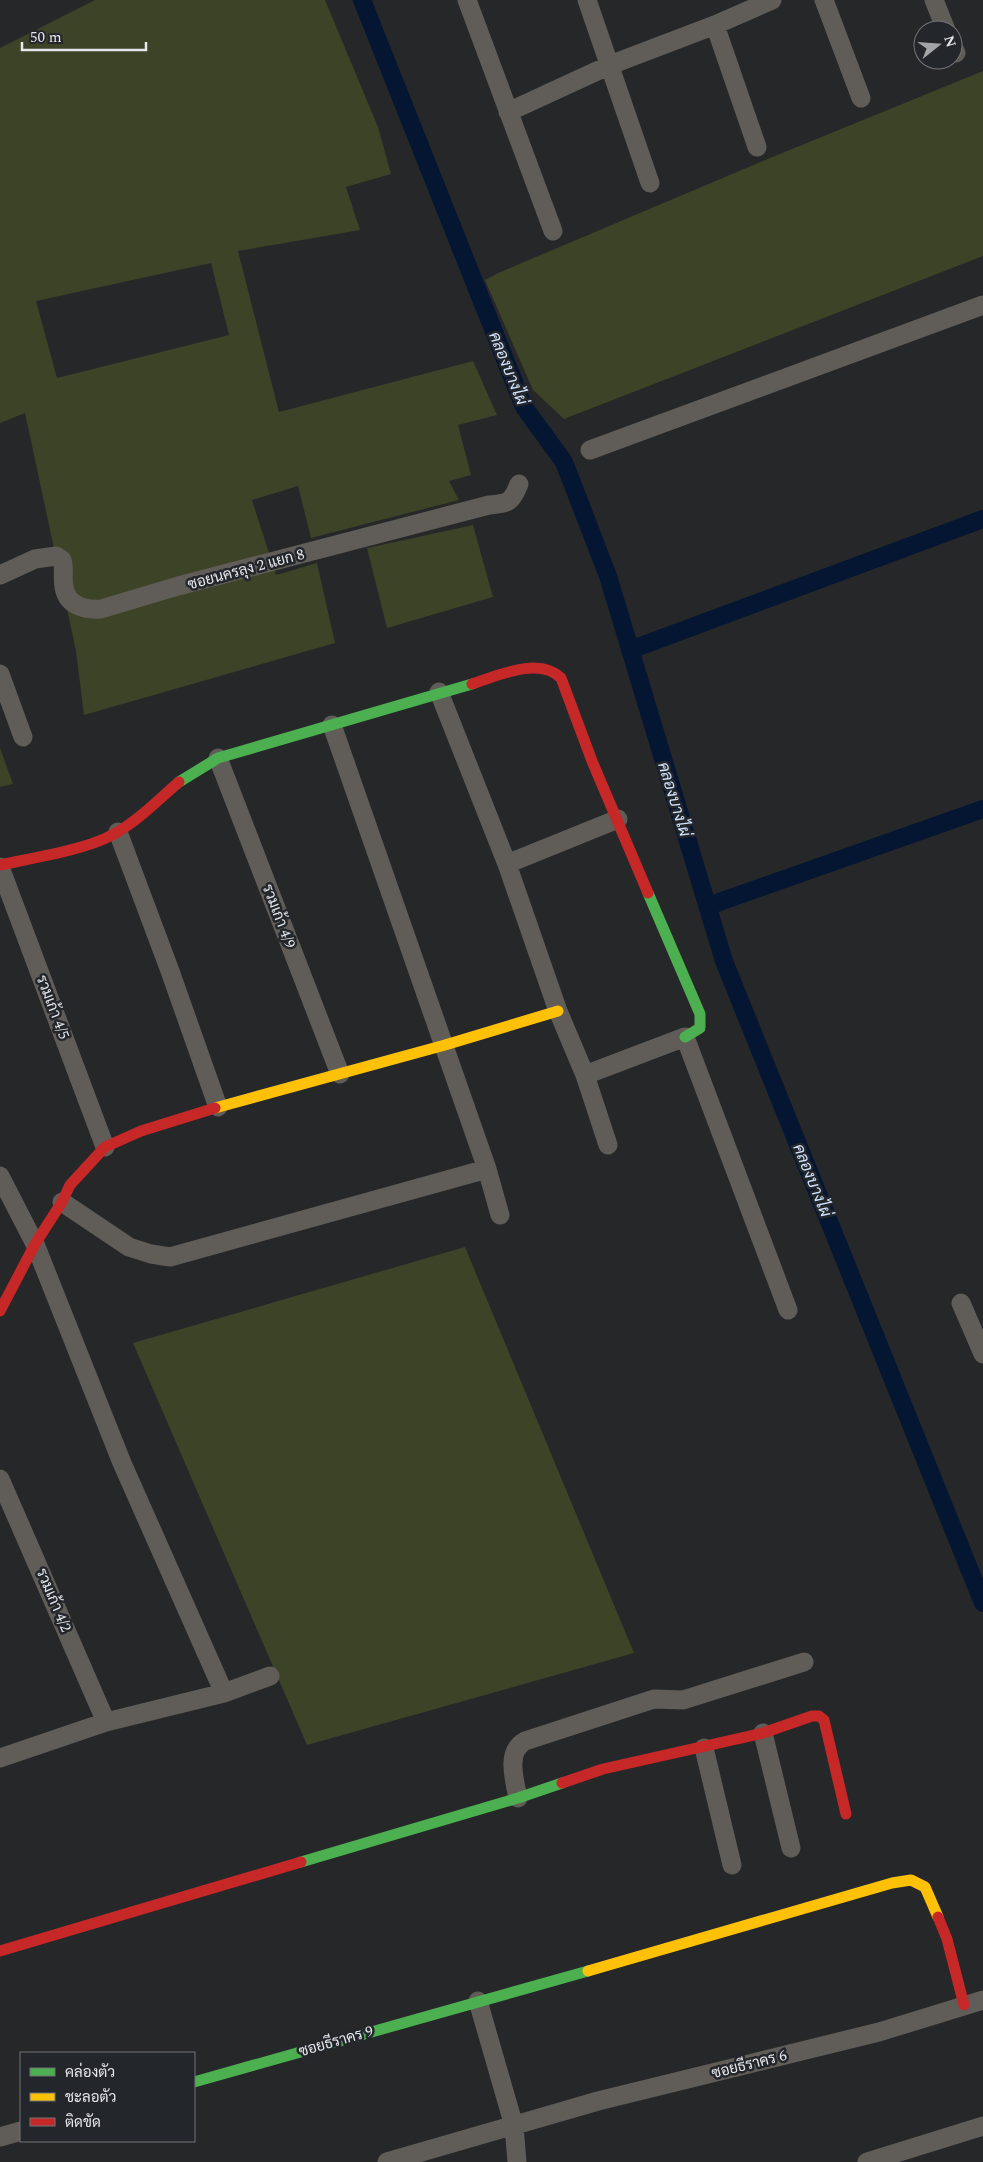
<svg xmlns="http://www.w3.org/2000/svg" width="983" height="2162" viewBox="0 0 983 2162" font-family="Spectral,Sarabun,serif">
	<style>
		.green { fill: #3d4326; fill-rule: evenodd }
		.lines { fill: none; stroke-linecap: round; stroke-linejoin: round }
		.canal { stroke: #041632; stroke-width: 18 }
		.street { stroke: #605c58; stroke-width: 19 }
		.fast { stroke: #4caf50; stroke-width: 11 }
		.slow { stroke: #ffc107; stroke-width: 11 }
		.jam { stroke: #c62828; stroke-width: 11 }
		.labels { text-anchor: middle; stroke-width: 5; stroke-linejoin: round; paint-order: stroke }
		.street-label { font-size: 15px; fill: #e5e7eb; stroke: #23262b }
		.water-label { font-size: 16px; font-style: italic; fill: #d4e6ff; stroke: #23262b }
	</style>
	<rect width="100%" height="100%" fill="#252729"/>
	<!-- green -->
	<path class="green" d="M95,0h230l53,127 13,47 -45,13 14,43 -122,21 41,161 194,-51 24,54 -39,10 13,50 -22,6 10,19 -148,38 -13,-52 -46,14 24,75 41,-12 18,80 -251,72 -8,-64 -51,-238 -25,10v-375zM211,263l18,72 -172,43 -21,-77z
		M983,71v185l-419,163 -31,-29 -48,-110 13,-7 272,-115z
		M473,525l20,72 -106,31 -20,-80z
		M0,748l13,36 -13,3z
		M465,1247l169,406 -327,92 -174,-402z"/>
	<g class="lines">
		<!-- canal -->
		<path class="canal" d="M362,0l162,407 40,55 44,114 116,385 259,642
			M630,650l353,-131
			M708,906l275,-97"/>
		<!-- street -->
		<path class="street" d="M467,0l86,231
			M587,0l63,183
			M824,0l37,98
			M934,0l12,30
			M715,25l42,122
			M953,47l3,6
			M508,112l102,-47 105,-40 57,-25
			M590,450l393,-145
			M0,575l35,-16 21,-3 6,4c3,9 0,18 2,27 3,19 21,23 37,22l77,-23 311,-81c20,-2 22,-2 30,-21
			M0,674l23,63
			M439,692l68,172 51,147 27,64 23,70
			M332,725l155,444 13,46
			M218,758l122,316
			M118,832l52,139 48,136
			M507,864l111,-45
			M0,867l105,280
			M585,1075l100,-38 103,273
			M0,1176l35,68 87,219 102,230
			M62,1202l67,45 22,7 19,3 317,-88
			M961,1303l22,51
			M0,1479l106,243
			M763,1733l28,115
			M704,1748l28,117
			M0,1758l106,-36 118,-29 46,-17
			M518,1798c-3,-17 -13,-46 7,-57l129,-42 29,1 121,-38
			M478,2001l36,125 3,36
			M0,2137l21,-6
			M387,2162l211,-61 281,-69 104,-32
			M867,2162l116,-36"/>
		<!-- fast -->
		<path class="fast" d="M179,782l39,-24 254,-74
			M648,893l52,121v14l-15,9
			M301,1862l217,-64 44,-15
			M194,2082l394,-111"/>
		<!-- slow -->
		<path class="slow" d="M215,1108l230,-63 113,-34
			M588,1971l304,-88 19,-3 14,7 13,30"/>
		<!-- jam -->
		<path class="jam" d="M472,684c25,-8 67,-28 89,-6l31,83 56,132
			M0,865c32,-7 85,-15 112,-30 25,-13 46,-35 67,-53
			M0,1311l35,-67 27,-42 8,-17 35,-38 36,-16 74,-23
			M562,1783l41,-14 160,-36 49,-17h7l5,4 22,94
			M938,1917l9,22 17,66
			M0,1951l301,-89"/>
	</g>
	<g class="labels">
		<!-- street labels -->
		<g class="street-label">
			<text transform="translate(246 569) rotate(-15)" y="5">ซอยนครลุง 2 แยก 8</text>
			<text transform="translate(279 916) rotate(69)" y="5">รวมเก้า 4/9</text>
			<text transform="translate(53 1007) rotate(69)" y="5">รวมเก้า 4/5</text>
			<text transform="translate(54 1600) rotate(67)" y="5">รวมเก้า 4/2</text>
			<text transform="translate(336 2041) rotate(-16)" y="5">ซอยธีราคร 9</text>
			<text transform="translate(749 2064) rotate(-14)" y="5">ซอยธีราคร 6</text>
		</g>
		<!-- water labels -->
		<g class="water-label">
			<text transform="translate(509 368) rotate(68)" y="6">คลองบางไผ่</text>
			<text transform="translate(675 799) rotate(73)" y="6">คลองบางไผ่</text>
			<text transform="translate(813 1180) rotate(68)" y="6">คลองบางไผ่</text>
		</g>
	</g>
	<!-- legend -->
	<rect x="20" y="2052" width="175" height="90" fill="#23262b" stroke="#717378"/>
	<rect x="30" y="2068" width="25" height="8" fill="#4caf50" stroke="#717378"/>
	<text x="65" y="2077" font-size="15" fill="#e5e7eb">คล่องตัว</text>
	<rect x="30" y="2093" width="25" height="8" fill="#ffc107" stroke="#717378"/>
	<text x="65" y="2102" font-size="15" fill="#e5e7eb">ชะลอตัว</text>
	<rect x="30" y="2118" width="25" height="8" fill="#c62828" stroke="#717378"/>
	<text x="65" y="2127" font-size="15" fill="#e5e7eb">ติดขัด</text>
	<!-- north arrow -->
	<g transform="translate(938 45) rotate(73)"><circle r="24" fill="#23262b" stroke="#717378"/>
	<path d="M0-4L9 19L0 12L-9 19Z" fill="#a2a4a7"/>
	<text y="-8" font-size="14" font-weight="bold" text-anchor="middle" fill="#e5e7eb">N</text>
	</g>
	<!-- scale -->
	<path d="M22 42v8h124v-8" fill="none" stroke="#e5e7eb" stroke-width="2.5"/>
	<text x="30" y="42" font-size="15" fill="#e5e7eb" stroke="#23262b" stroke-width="4" paint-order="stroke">50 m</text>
</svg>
